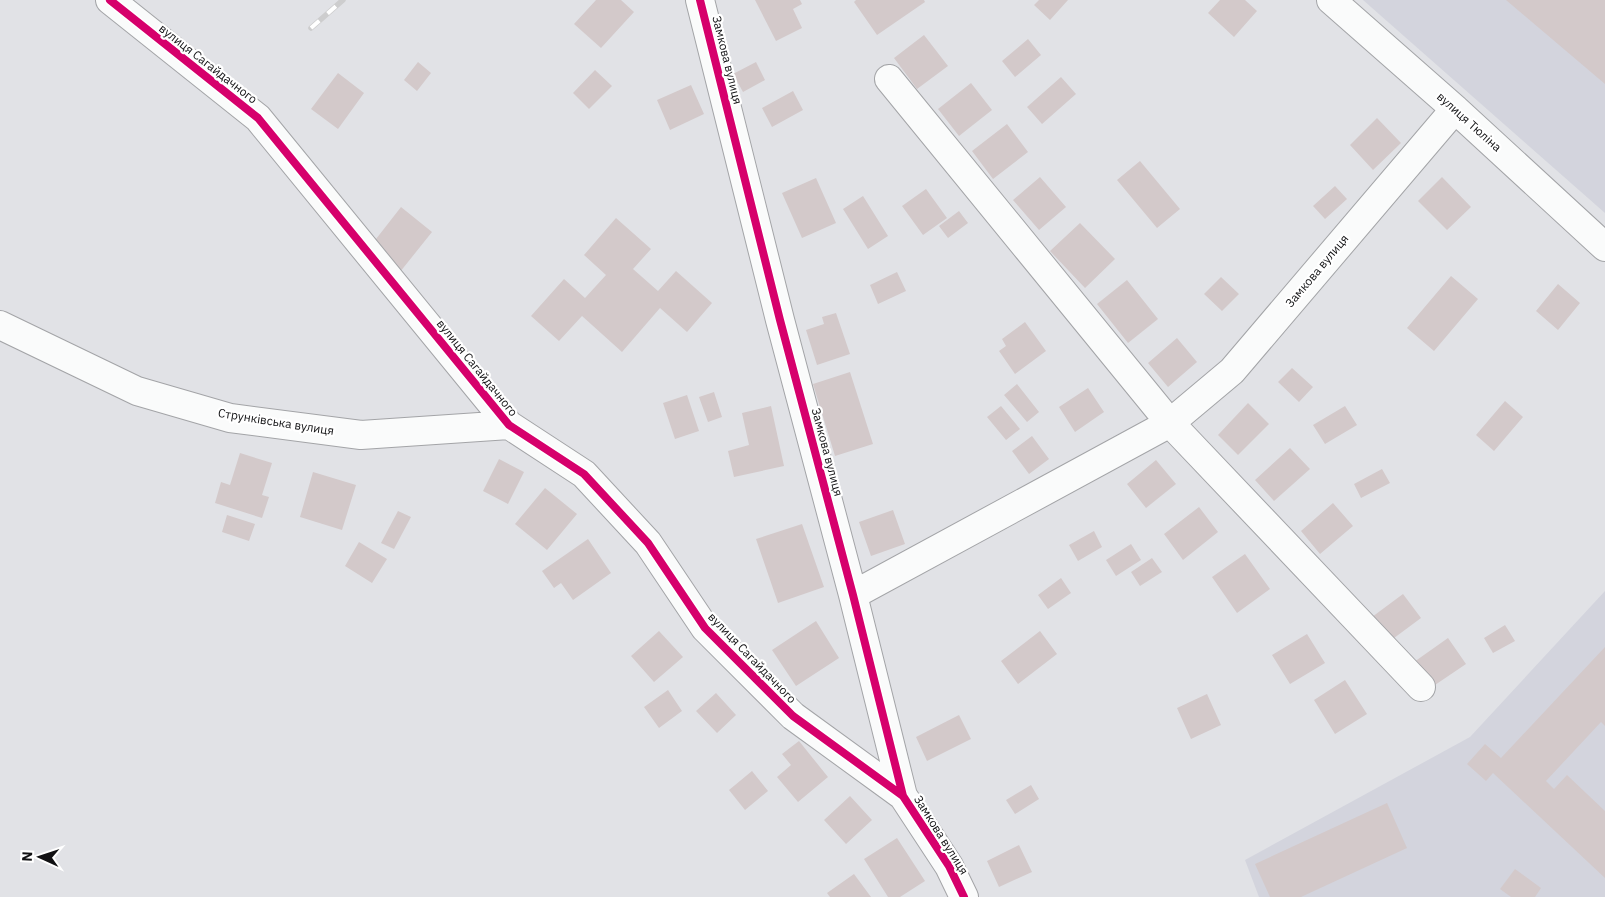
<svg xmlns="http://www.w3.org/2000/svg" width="1605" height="897" viewBox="0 0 1605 897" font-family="'IBM Plex Sans',sans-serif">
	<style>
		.built { fill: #d3d4dd }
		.building { fill: #d3c9ca }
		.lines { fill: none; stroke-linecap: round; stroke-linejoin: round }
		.minor-casing { stroke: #a3a4a7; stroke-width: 30 }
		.minor { stroke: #fafbfb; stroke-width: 28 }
		.rail-casing { stroke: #cdcdce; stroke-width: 5.5 }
		.rail { stroke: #fff; stroke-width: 4; stroke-dasharray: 11; stroke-linecap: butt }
		.cycleway-casing { stroke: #fff; stroke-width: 11 }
		.cycleway { stroke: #d6006c; stroke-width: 8 }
		.labels { text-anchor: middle; stroke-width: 4.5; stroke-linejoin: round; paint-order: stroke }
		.street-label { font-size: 12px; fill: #111113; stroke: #fff }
	</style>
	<rect width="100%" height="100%" fill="#e1e2e6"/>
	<!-- built -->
	<path class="built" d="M1363,0h242v213z
		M1605,591v306h-346l-14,-37 225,-123z"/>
	<!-- building -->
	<path class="building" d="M596,0h25l13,12 -33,36 -27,-24z
		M755,0h45l2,4 -9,5 9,19 -26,13z
		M856,0h68l1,2 -48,33 -23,-33z
		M1039,0h29l-18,20 -16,-15z
		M1220,0h25l12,11 -23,26 -26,-24z
		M1506,0h99v84z
		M924,35l24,31 -31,23 -23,-31z
		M1028,39l13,16 -26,22 -13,-16z
		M418,62l13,11 -14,18 -13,-11z
		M756,62l9,18 -22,12 -10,-18z
		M595,70l17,16 -23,23 -16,-16z
		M338,73l26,20 -26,36 -27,-20z
		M1061,77l15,17 -34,30 -15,-17z
		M971,83l21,27 -33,26 -21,-27z
		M691,85l13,29 -34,16 -13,-30z
		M793,91l10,19 -31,17 -10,-19z
		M1377,118l24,25 -28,27 -23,-25z
		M1007,124l21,28 -35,27 -21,-28z
		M1140,161l40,48 -23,19 -40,-48z
		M1040,177l26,30 -27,23 -26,-30z
		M1442,177l29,30 -24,23 -29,-29z
		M816,178l20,45 -34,15 -20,-45z
		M1335,186l12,13 -22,20 -12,-13z
		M926,189l21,29 -24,17 -21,-29z
		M863,196l25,40 -20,13 -25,-40z
		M401,207l31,25 -32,40 -31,-24z
		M959,211l9,12 -20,15 -9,-12z
		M616,218l35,31 -18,20 25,22 18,-20 36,32 -25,29 -27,-24 -38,44 -40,-36 -23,25 -28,-25 33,-37 21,19 21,-23 -22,-20z
		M1080,223l35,36 -30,29 -35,-37z
		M897,272l9,19 -28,13 -8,-19z
		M1451,276l27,23 -44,52 -27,-23z
		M1221,277l18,17 -17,17 -18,-17z
		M1127,280l31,39 -30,24 -31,-39z
		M1558,284l22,19 -22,27 -22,-19z
		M836,313l14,41 -33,11 -11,-35 18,-6 -2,-7z
		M1025,322l21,29 -31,23 -16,-23 7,-5 -4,-7z
		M1177,338l20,24 -29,25 -20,-24z
		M1292,368l21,19 -14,15 -21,-20z
		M850,372l23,72 -38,12 -22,-72z
		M1017,384l22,28 -12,10 -23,-27z
		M1088,388l16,24 -29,20 -16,-25z
		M714,392l8,25 -14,5 -9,-25z
		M687,395l12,36 -24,8 -12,-36z
		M1505,401l18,16 -29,34 -18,-16z
		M1248,403l21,21 -31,31 -20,-20z
		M771,406l13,60 -50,11 -6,-26 21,-6 -7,-32z
		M1001,406l19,23 -14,11 -19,-23z
		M1345,406l12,19 -32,19 -12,-19z
		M1032,436l17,23 -20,15 -17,-23z
		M1290,448l20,21 -36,32 -19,-21z
		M240,453l32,10 -10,32 7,2 -7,21 -47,-15 6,-21 9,3z
		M499,459l25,13 -16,32 -25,-13z
		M1156,460l20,24 -30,24 -19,-24z
		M1382,469l8,14 -29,15 -7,-14z
		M313,472l43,13 -14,45 -42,-13z
		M545,488l32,26 -30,36 -32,-26z
		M1333,503l20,23 -33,28 -19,-23z
		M1199,507l19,25 -35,28 -19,-26z
		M893,510l12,34 -34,12 -12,-34z
		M398,511l13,6 -17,32 -13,-6z
		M227,515l28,9 -6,17 -27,-9z
		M802,524l22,63 -46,16 -22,-64z
		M1094,531l8,16 -24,14 -9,-16z
		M588,539l23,34 -38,27 -12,-17 -7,5 -12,-17z
		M359,542l28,17 -15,24 -27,-17z
		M1131,544l10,16 -25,16 -10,-16z
		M1245,554l25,35 -33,24 -25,-36z
		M1152,558l10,14 -22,14 -9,-14z
		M1061,578l10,15 -23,16 -10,-14z
		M1403,594l18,24 -31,23 -18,-24z
		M816,621l23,37 -43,28 -24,-36z
		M1505,625l10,16 -22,12 -9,-15z
		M659,631l24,26 -29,25 -23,-26z
		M1040,631l17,23 -39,30 -17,-23z
		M1307,634l18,29 -35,21 -18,-29z
		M1448,638l18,26 -34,23 -18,-25z
		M1605,647v79l-4,-4 -55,59 8,8 13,-14 38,36v67l-112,-105 -7,8 -19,-17 18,-20 16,14z
		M1345,680l22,34 -32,20 -21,-34z
		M668,690l14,21 -23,17 -15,-21z
		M716,693l20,22 -19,18 -21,-22z
		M1207,694l14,31 -30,14 -14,-31z
		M959,715l12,24 -44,22 -11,-24z
		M799,741l29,36 -30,25 -21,-25 14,-12 -9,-11z
		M752,771l16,20 -23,19 -16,-20z
		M1031,785l8,14 -24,15 -9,-14z
		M850,796l22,24 -26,24 -22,-24z
		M1387,803l20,45 -106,49h-31l-15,-33z
		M897,838l28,43 -25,16h-12l-24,-38z
		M1019,845l13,27 -33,15 -12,-26z
		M1515,869l26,19 -6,9h-24l-11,-8z
		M854,874l17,23h-41l-3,-4z"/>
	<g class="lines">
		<defs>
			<path id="minor" d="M110,0l148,118 251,307 75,49 64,69 57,85 88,88 110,80
				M700,0l80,320 73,275 50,201 46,70 15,31
				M1331,0l124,109 150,138
				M889,79l281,344 251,264
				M0,325l137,66 93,27 131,17 148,-10
				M853,595l317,-172 62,-52 223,-262"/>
		</defs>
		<!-- minor casing -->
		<use href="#minor" class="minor-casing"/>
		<!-- minor -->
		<use href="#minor" class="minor"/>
		<defs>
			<path id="rail" d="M311,28l32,-28"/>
		</defs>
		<!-- rail casing -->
		<use href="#rail" class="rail-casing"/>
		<!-- rail -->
		<use href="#rail" class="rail"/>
		<defs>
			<path id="cycleway" d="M110,0l148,118 251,307 75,49 64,69 57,85 88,88 110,80
				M700,0l80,320 73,275 50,201 46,70 15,31"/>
		</defs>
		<!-- cycleway casing -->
		<use href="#cycleway" class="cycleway-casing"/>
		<!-- cycleway -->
		<use href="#cycleway" class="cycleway"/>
	</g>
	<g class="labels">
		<!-- street labels -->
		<g class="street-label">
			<text transform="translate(727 60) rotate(76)" y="4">Замкова вулиця</text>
			<text transform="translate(208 64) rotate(38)" y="4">вулиця Сагайдачного</text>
			<text transform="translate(1469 122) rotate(42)" y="4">вулиця Тюліна</text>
			<text transform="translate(1317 271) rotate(-50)" y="4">Замкова вулиця</text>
			<text transform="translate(477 368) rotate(51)" y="4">вулиця Сагайдачного</text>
			<text transform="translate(276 422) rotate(9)" y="4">Струнківська вулиця</text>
			<text transform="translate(827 452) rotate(75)" y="4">Замкова вулиця</text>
			<text transform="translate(752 658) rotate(46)" y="4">вулиця Сагайдачного</text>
			<text transform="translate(941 835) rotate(58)" y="4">Замкова вулиця</text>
		</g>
	</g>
	<!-- north arrow -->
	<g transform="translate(40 857) rotate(273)" stroke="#ffffff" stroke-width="4" paint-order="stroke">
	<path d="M0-4L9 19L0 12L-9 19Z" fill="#111113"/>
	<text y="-8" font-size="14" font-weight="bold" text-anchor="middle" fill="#111113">N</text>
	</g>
</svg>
